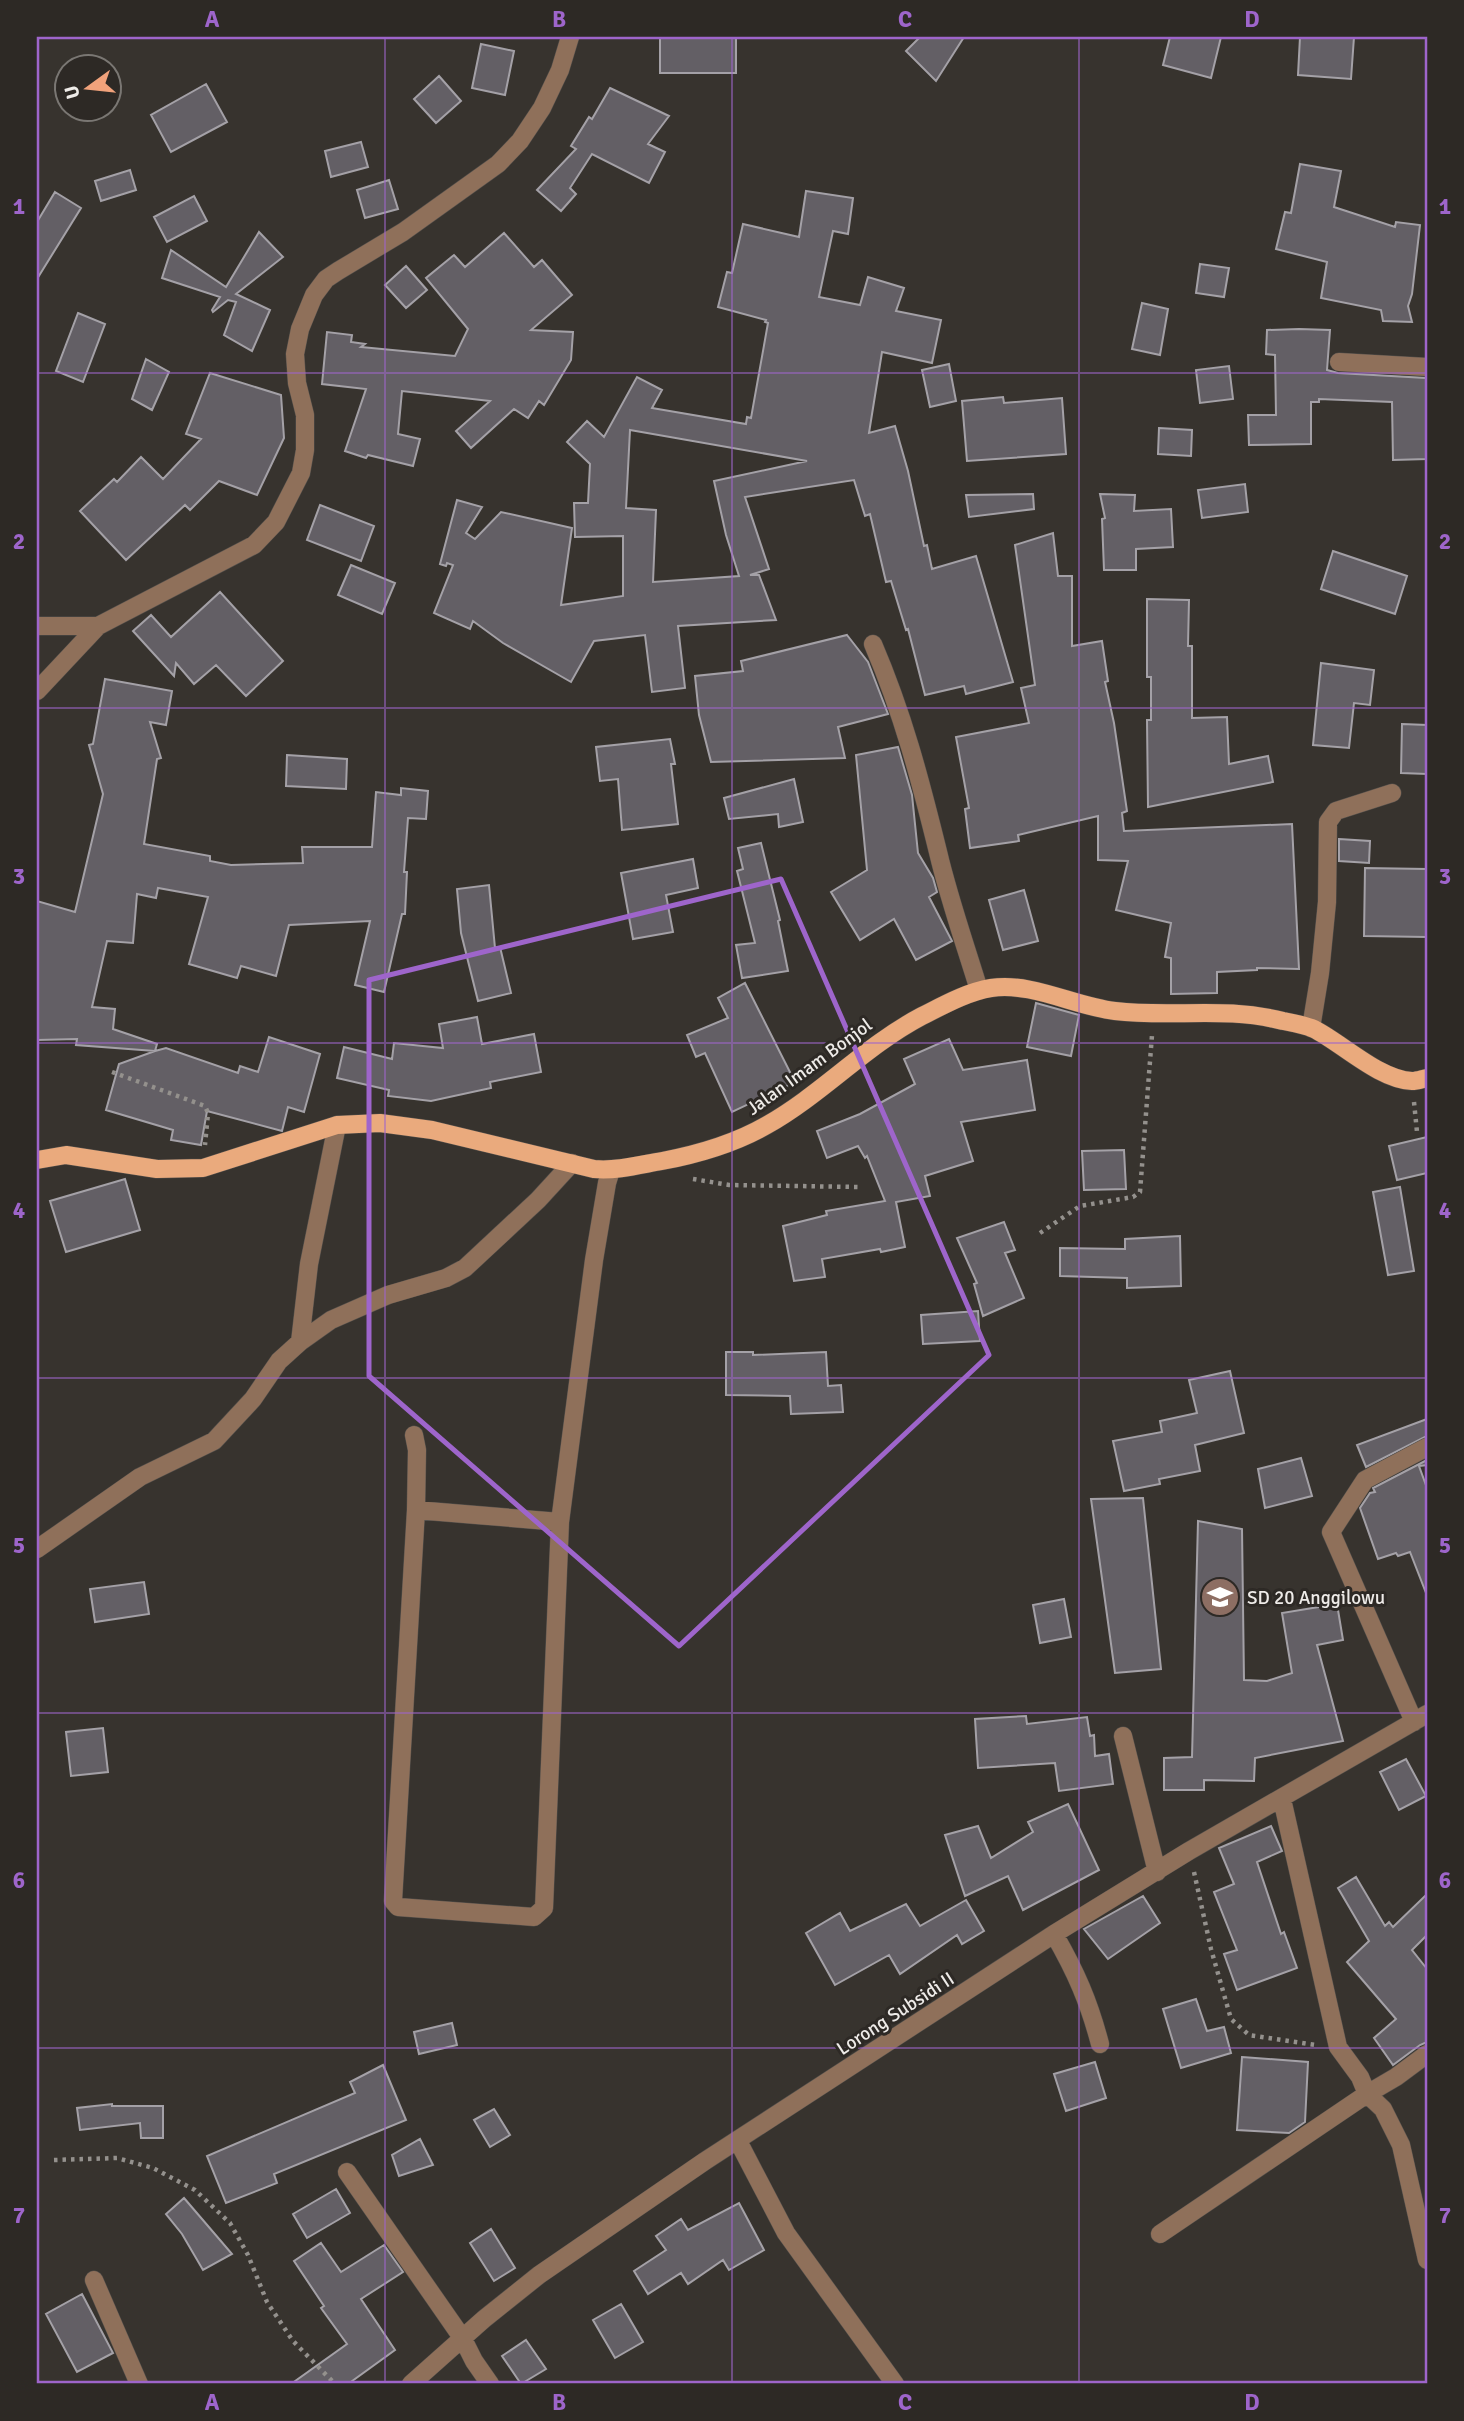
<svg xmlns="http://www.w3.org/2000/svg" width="1464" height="2421" viewBox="0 0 1464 2421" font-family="Signika,sans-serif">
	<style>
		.building { fill: #635f65; stroke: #a4a1a7; stroke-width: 2; fill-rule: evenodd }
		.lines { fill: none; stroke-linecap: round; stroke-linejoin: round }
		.minor-casing { stroke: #54504c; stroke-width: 19 }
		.major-casing { stroke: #54504c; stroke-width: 19 }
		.path { stroke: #94918d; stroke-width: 4.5; stroke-dasharray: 3.5 5; stroke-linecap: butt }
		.minor { stroke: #8f705a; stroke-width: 18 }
		.major { stroke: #eaaa7d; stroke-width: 18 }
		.marked { fill: none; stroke: #9e65cb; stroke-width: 5; stroke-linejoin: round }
		.grid { fill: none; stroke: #9e65cb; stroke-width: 2; stroke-opacity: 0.55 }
		.labels { text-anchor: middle; stroke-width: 6; stroke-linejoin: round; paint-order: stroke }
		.street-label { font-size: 19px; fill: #eeebe8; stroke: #2d2925 }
		.poi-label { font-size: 19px; fill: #eeebe8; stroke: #2d2925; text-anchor: start }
		.neatline { fill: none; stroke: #9e65cb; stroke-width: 2.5 }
		.grid-label { font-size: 23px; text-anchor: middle; font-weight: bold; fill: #9e65cb }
	</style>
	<rect width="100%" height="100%" fill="#37332e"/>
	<!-- building -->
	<path class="building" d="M660,37h76v36h-76z
		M920,37h44l-28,44 -30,-30z
		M1170,37h51l-10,41 -48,-13z
		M1300,37h54l-3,42 -53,-4z
		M481,44l33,7 -9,44 -33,-7z
		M439,76l22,25 -25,22 -22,-24z
		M206,84l21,38 -56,30 -20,-37z
		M610,88l59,28 -21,28 17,8 -16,31 -57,-29 -22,34 6,6 -15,17 -24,-21 39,-41 -5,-3 18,-29 3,2z
		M361,142l7,25 -37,10 -6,-26z
		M1300,164l41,7 -7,36 61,20 1,-5 24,3 -8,69 -4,12 4,16 -29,-1 -2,-11 -60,-12 6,-36 -51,-13 9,-37 6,1z
		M130,170l6,20 -35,11 -6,-20z
		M389,180l9,29 -33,9 -8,-28z
		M806,191l47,7 -5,36 -15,-3 -14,66 41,8 8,-28 36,11 -8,23 45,9 -9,43 -50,-11 -13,81 26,-7 13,45 16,75 3,-1 5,24 44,-13 37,126 -47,12 -2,-8 -39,9 -17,-66 -2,1 -15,-49 -5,1 -16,-68 -5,2 -11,-36 -109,17 24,72 -19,6h9l17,45 -98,6 7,62 -33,4 -7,-57 -51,6 -23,41 -68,-39 -30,-22 -3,8 -36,-16 19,-48 -6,-2 -1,3 -6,-2 17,-64 25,7 -16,26 9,6 26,-27 71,16 -11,77 62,-9v-60l-48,1 -1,-34h14l2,-39 -23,-22 20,-21 17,16 33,-60 25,13 -10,18 94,16 1,-7 4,1 17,-95 -3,-1 1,-2 -48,-13 9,-35 5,1 11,-49 56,13zM630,430l177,31 -93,20 12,54 13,41 -86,6 3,-72 -30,-2z
		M55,192l26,16 -44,71v-57z
		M194,196l13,25 -40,21 -13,-25z
		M259,232l24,25 -47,37 34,16 -18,41 -28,-16 12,-33 -8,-2 -15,12 -1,-2 8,-13 -58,-19 9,-28 55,37z
		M504,233l30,34 8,-7 30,35 -41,35 42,2 -2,28 -27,45 -5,-4 -11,17 -14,-9 -43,39 -15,-17 34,-30 -88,-10 -4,43 22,5 -7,27 -45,-11 -2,3 -21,-7 21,-62 -44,-5 5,-52 25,3 -1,7 14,2 -4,3 94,9 13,-27 -42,-51 28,-23 11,12z
		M1200,264l29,4 -5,29 -28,-4z
		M406,266l21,24 -21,18 -21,-23z
		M1142,303l26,6 -8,46 -28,-6z
		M78,313l27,11 -22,58 -27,-11z
		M1299,329l31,1 -3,40 11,3 88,5 1,81 -34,1 -1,-58 -73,-3v3h-8v42l-62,1 -1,-30h28l-1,-60 -9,-1 1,-24z
		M146,359l23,13 -17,38 -20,-11z
		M949,364l7,37 -26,6 -8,-37z
		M1229,366l4,33 -33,4 -4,-33z
		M210,373l71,22 3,43 -27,57 -38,-14 -29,29 -5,-5 -59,55 -46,-49 34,-32 3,3 24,-25 22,22 38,-40 -15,-5z
		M1003,397l1,6 58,-5 4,56 -99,7 -5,-60z
		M1159,428l33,2 -1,26 -33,-2z
		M1245,484l3,28 -46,6 -4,-28z
		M1033,494l1,15 -65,8 -3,-22z
		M1100,494l35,1 -1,16 37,-2 2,38 -37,2v21h-32l-2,-51 3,-1z
		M320,505l54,21 -13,35 -54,-21z
		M1053,533l5,43h14v70l30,-5 6,40 -3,1 9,41 13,88 -5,2 2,18 168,-7 7,145 -42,-1v2l-40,2v21l-46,1v-36l-6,-1 6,-34 -55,-13 12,-49 -30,-1v-44l-80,19 1,6 -49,7 -5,-39 4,-1 -13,-71 73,-14 -8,-35 14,-3 -20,-140z
		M1333,551l74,25 -12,38 -74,-25z
		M351,565l44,18 -13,31 -44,-19z
		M220,592l63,69 -37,35 -30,-31 -22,19 -18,-21 -2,13 -41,-45 18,-16 20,22z
		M1147,599l42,1 -1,46h4v72l35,-1 2,47 39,-8 5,26 -125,25 -1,-87h4v-43h-4z
		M847,635l21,27 20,52 -50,13 7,31 -134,4 -12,-47 -4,-39 48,-5 -2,-10z
		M1321,663l53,7 -4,35 -16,-2 -5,45 -36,-3z
		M105,679l67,12 -6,34 -16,-3 11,36 -4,1 -13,85 66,12v5l21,4 72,-2 -1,-16h70l4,-55 25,3v-7l27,3 -2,28 -18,-1 -4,54h3l-2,42h-3l-18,78 -29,-7 15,-64 -81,4 -13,51 -35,-10 -4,12 -48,-14 19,-67 -50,-9 -2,10 -19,-4 -4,49 -26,-2 -15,66 23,2 -2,20 44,15 -2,7 11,-3 72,25 2,-7 18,6 11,-35 51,17 -16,58 -16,-5 -6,24 -75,-20 -6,34 -30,-5 2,-10 -67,-20 13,-46 36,-13 -79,-6 1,-6 -40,1v-139l38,11 28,-118 -14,-49 4,-1z
		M1402,724l25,1v49l-26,-1z
		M670,739l5,25h-4l7,60 -56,6 -4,-51 -18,2 -4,-34z
		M898,747l14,48 6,58 15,25 4,14 -8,5 23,44 -36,19 -22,-41 -34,21 -29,-48 36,-22 -11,-115z
		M287,755l60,4 -1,30 -60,-3z
		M794,779l9,43 -24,5 -1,-13 -49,5 -5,-21z
		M1339,839l31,2 -1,22 -30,-2z
		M761,843l19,77 -2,1 10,50 -46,7 -6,-33 19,-2 -18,-72 6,-2 -5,-21z
		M693,859l5,29 -32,7 7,37 -40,7 -12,-66z
		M1365,868l62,1v68l-63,-1z
		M489,885l6,63 5,-1 11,46 -33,8 -17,-68 -4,-44z
		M1024,890l14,51 -35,9 -14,-50z
		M745,983l50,99 -63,30 -27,-59 -9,4 -9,-22 41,-17 -10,-20z
		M1036,1003l43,12 -8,41 -44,-9z
		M477,1017l5,27 52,-10 7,38 -51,10 1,6 -60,13 -43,-5 1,-6 -52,-12 7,-31 48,12 2,-16 49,5 -4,-24z
		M949,1039l14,31 64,-10 8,50 -74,12 12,39 -48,15 5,20 -34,6 9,45 -24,5 -1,-3 -58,10 3,18 -31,4 -11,-55 44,-11 -1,-4 59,-10 -18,-45 -2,2 -7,-12 -31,12 -10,-27 43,-17 55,-30 -11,-25z
		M1427,1137v36l-30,7 -8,-34z
		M1124,1150l2,39 -42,1 -2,-39z
		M125,1179l15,51 -74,22 -16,-51z
		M1400,1187l14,84 -26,4 -15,-83z
		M1004,1222l11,28 -10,3 19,45 -41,18 -9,-32 3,-1 -20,-45z
		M1180,1236l1,50 -54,2v-10l-67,-2v-28l65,1v-10z
		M978,1311l2,30 -57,3 -2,-29z
		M726,1352h27v3l73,-3 2,34 13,-1 2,27 -52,2 -1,-18 -64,-1z
		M1230,1371l14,62 -49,12 5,26 -41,8 1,5 -36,7 -11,-50 49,-9 -2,-11 37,-8 -8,-33z
		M1427,1419v17l-61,31 -9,-22z
		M1301,1458l11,38 -47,12 -7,-39z
		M1427,1460v5l-8,1 8,22 -1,105 -16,-41 -12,4 -2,-3 -18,6 -18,-51 10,-15 5,-1 -2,-4z
		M1143,1498l18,171 -46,4 -24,-174z
		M1198,1521l44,8 2,151 23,1 25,-8 -10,-60 55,-9 6,36 -26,5 26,96 -88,17 -1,23 -50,-1v10h-40v-32l28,-1z
		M144,1582l5,32 -54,8 -5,-33z
		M1064,1599l7,38 -31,6 -7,-38z
		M1026,1716l1,8 60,-7 3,19 4,-1 1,21 14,-2 4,30 -54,7 -4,-28 -77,5 -3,-49z
		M103,1728l5,44 -37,4 -5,-44z
		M1406,1759l20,37 -27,14 -19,-38z
		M1068,1804l31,66 -76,40 -15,-34 -43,20 -20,-61 33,-9 13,32 42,-26 -5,-10z
		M1271,1826l11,25 -25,11 24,72 3,-2 13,36 -60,22 -13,-36 13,-4 -23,-58 20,-8 -15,-36z
		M1356,1877l29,49 4,-4 4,5 34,-33v41l-15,15 15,19v73l-7,3 -27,20 -19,-27 22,-19 -49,-57 22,-21 -31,-53z
		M1143,1896l17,27 -52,36 -24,-30z
		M966,1900l18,31 -22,13 -5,-9 -57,39 -11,-19 -54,30 -29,-52 34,-20 10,18 56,-27 14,22z
		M1196,1999l11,32 17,-4 7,26 -50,15 -18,-59z
		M452,2023l5,22 -38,9 -5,-22z
		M1242,2057l66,5 -3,60 -16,11 -52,-3z
		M1095,2062l11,36 -40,13 -12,-37z
		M383,2065l23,55 -132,54 3,9 -51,20 -19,-47 148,-63 -5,-11z
		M112,2104v2h51v32h-22l-1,-15 -60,7 -3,-22z
		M494,2109l16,26 -20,12 -16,-27z
		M420,2139l13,26 -34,11 -7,-21z
		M336,2189l14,24 -43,25 -14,-24z
		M184,2198l48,56 -29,16 -21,-36 -16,-20z
		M739,2203l25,47 -35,20 -6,-10 -35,24 -7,-11 -33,21 -14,-23 32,-21 -10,-14 25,-17 7,11z
		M491,2229l24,39 -21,13 -24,-38z
		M321,2243l20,29 43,-27 19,27 -42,27 34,51 -47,34h-57l56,-40 -26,-36 3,-2 -30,-45z
		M82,2294l31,59 -36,19 -31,-58z
		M621,2304l22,38 -28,16 -22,-38z
		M526,2340l20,29 -25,15 -19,-28z"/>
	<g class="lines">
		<defs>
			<path id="minor" d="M1339,362l88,5
				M37,626h61
				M873,644c30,70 47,135 65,208 11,47 27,92 41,138
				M37,691l61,-65 156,-81 22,-23 25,-49 4,-23v-35l-8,-32 -2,-29 5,-25 14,-34 12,-16 12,-8 65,-39 95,-68 22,-23 22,-33 18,-38 10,-33
				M1311,1028l9,-55 7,-71 1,-80 8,-11 56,-18
				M300,1342l9,-78 28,-139
				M414,1435l3,15 -1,60 -23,391 5,6 136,10 10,-9 16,-386 34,-262 13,-77 4,-13
				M416,1510l144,12
				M37,1549l103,-72 74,-36 39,-42 26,-38 21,-19 31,-22 57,-25 58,-17 19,-10 73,-68 34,-37
				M1414,1722l-83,-190 34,-52 62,-33
				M1123,1736l34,136
				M1282,1799l56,248 22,30 7,17 16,15 18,36 26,115
				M1054,1934c22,38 35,68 46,110
				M738,2141l48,92 109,151
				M347,2172l116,167 11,22 16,23
				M1160,2234l207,-140 29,-17 31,-23
				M94,2280l45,104
				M411,2384l73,-65 55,-44 166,-114 349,-227 135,-83 238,-137"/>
			<path id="major" d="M37,1160l29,-5 91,14 46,-1 134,-43 43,-2 52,7 162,39c23,2 45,-4 68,-8 37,-7 72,-17 105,-36 55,-31 98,-79 155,-109 22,-11 45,-24 69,-28 42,-6 82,18 124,23 58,7 109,-5 168,10 10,2 22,4 31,8 29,15 66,51 98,52 5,0 10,-2 15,-3"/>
		</defs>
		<!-- minor casing -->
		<use href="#minor" class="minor-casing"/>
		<!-- major casing -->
		<use href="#major" class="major-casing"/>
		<!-- path -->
		<path class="path" d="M112,1072l93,34 3,7 -3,32
			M1414,1102l3,30
			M693,1179l36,6 132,2
			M1040,1233l40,-27 53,-9 7,-5 12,-157
			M1194,1872l17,77 20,70 18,16 67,10
			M54,2160l63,-2 36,10 42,22 35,33 18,32 19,47 26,39 42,43"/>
		<!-- minor -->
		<use href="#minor" class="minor"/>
		<!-- major -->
		<use href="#major" class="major"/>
	</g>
	<!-- marked area -->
	<path class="marked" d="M781,879l208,476 -310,291 -310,-270v-396z"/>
	<!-- grid -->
	<path class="grid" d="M385,37v2347M732,37v2347M1079,37v2347M37,373h1390M37,708h1390M37,1043h1390M37,1378h1390M37,1713h1390M37,2048h1390"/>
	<!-- icons -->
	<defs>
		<symbol id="school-disc" viewBox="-11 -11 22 22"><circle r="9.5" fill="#8d6e63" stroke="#2d2925"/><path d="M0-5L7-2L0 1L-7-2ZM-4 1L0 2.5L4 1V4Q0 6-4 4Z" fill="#fff"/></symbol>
	</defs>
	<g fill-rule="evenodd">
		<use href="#school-disc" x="1198" y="1575" width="44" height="44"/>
	</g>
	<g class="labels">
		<!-- street labels -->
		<g class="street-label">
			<text transform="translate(809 1066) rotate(-36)" y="7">Jalan Imam Bonjol</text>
			<text transform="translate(895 2013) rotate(-33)" y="7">Lorong Subsidi II</text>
		</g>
		<!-- poi labels -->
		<g class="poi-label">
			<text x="1247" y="1604">SD 20 Anggilowu</text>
		</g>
	</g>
	<!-- border -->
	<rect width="1464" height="2421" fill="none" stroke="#2d2925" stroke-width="77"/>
	<!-- north arrow -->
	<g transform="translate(88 88) rotate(255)"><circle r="33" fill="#2d2925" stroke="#7a7773" stroke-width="2"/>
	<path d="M0-5L12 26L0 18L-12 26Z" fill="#f1a27b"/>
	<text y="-10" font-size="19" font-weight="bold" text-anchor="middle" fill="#eeebe8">U</text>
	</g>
	<rect x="38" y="38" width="1388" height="2344" class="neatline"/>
	<g class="grid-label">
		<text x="212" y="27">A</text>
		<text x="559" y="27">B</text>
		<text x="905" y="27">C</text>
		<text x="1252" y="27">D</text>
		<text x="19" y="214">1</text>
		<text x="1445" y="214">1</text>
		<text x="19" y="549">2</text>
		<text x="1445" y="549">2</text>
		<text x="19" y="884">3</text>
		<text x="1445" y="884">3</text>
		<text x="19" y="1218">4</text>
		<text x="1445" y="1218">4</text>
		<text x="19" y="1553">5</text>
		<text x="1445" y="1553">5</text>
		<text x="19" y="1888">6</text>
		<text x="1445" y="1888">6</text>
		<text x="19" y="2223">7</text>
		<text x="1445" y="2223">7</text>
		<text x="212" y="2410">A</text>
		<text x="559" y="2410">B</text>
		<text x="905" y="2410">C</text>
		<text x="1252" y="2410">D</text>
	</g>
</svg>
